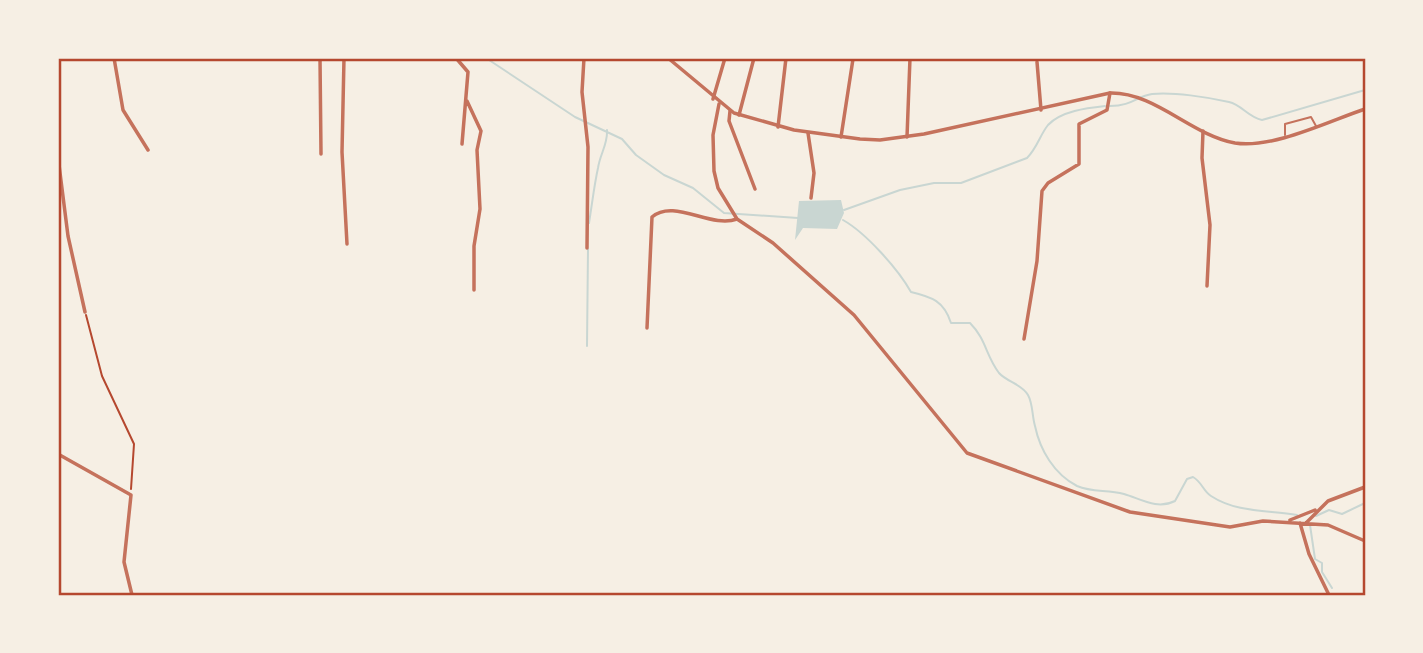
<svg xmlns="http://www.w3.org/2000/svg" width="1423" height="653" viewBox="0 0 1423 653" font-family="Barlow,sans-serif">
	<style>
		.water { fill: #c9d6d2 }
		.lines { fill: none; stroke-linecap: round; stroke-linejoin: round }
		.stream { stroke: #c9d6d2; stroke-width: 2 }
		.path { stroke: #b5482f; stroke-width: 2 }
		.service { stroke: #c5725c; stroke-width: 2 }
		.minor { stroke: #c5725c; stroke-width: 3.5 }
		.tertiary { stroke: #c5725c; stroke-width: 3.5 }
		.neatline { fill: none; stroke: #b5482f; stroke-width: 2.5 }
	</style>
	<rect width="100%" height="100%" fill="#f6efe4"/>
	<!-- water -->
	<path class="water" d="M841,200l3,13 -7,16 -34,-1 -8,12 4,-39z"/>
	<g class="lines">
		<!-- stream -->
		<path class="stream" d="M486,58l89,59 47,22 14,16 28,20 29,13 31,25 74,5
			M1110,106c22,0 27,-10 42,-12 22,-2 55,3 77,8 13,3 19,15 33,18l103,-30
			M844,210l56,-20 34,-7h27l66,-25c10,-10 13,-23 21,-33 13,-14 39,-17 57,-19
			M843,220c23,13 55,49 68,72 21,5 33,9 40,31h19c16,16 16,33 29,50 8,9 23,11 29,22 5,9 4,21 7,31 5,24 19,48 42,60 16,7 30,3 47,8 17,5 33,16 51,7l12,-22 6,-2c9,5 10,14 18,19 26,17 57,14 86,19
			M589,223c3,-18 5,-37 9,-55 2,-14 10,-24 9,-38
			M587,346l1,-97
			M1316,516l13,-6 13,4 23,-11
			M1310,525l5,34 7,4v9l10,16
			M1334,594l1,1"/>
		<!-- path -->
		<path class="path" d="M86,315l16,61 32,68 -3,45"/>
		<!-- service -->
		<path class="service" d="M1285,135v-11l26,-7 5,9"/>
		<!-- minor -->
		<path class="minor" d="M114,58l9,52 25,40
			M320,58l1,96
			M344,58l-2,94 5,92
			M456,58l12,14 -6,72
			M584,58l-2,34 6,55 -1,101
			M1037,62l4,48
			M713,99l12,-41
			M467,101l14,30 -4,19 3,59 -6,37v44
			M719,104l-6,31 1,36 4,17 19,31 36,24 81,72 113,138 163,59 100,15 33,-6 65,4 37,16
			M730,111l-1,10 26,68
			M739,115l15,-57
			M778,127l8,-69
			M1203,131l-1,27 8,67 -3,61
			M808,133l6,40 -3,25
			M841,137l12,-78
			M907,137l3,-79
			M58,157l10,79 17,76
			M647,328l5,-111c22,-19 59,12 85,2
			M1024,339l13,-78 5,-70 6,-8 31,-19v-40l28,-14 3,-17
			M58,454l73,41 -7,67 8,33
			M1290,520l25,-10
			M1300,523l9,31 20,41
			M1306,523l22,-22 37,-14"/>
		<!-- tertiary -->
		<path class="tertiary" d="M668,58l66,55 60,17 66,9 20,1 44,-6 186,-41c45,-1 81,42 125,50 38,6 94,-22 130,-34"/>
	</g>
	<!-- border -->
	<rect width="1423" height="653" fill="none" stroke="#f6efe4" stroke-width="119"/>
	<rect x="60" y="60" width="1304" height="534" class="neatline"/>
</svg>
